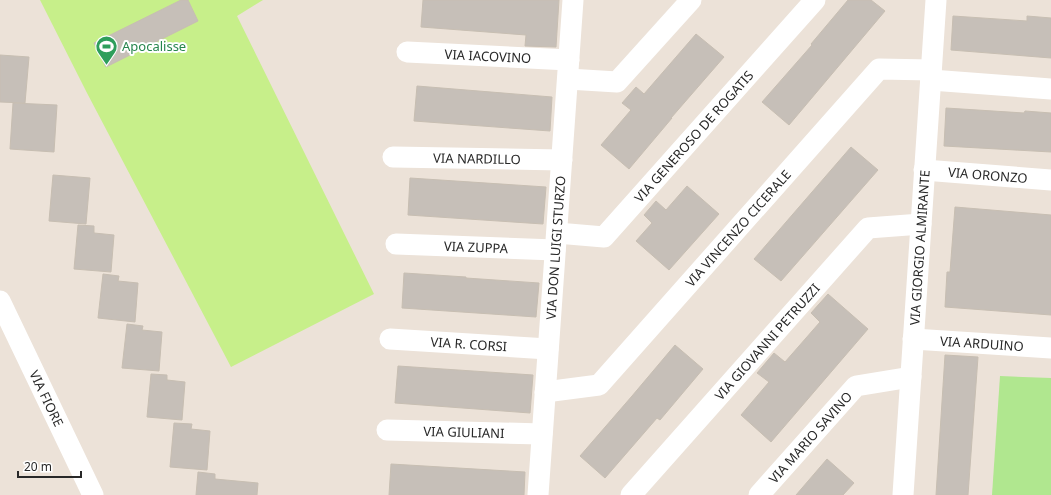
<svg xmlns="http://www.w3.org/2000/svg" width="1051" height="495" viewBox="0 0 1051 495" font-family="'Noto Sans',sans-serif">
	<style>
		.green { fill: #b0e78f }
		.pitch { fill: #c7ef8a }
		.building { fill: #c6bfb8; stroke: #c7beb2 }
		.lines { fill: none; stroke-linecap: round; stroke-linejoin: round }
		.street { stroke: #fff; stroke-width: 21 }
		.labels { text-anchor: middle; stroke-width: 4; stroke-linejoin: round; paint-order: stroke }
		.leisure-label { font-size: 13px; fill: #27864d; stroke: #fff; text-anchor: start }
		.street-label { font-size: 13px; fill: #282828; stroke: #fff }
	</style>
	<rect width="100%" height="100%" fill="#ece2d8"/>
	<!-- green -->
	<path class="green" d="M1000,376l51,2v117h-59z"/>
	<!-- pitch -->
	<path class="pitch" d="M40,0h223l-26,16 137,278 -143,73 -144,-274z"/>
	<!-- building -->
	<path class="building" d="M181,0h7l10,21 -92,46 -12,-24z
		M423,0h136l-3,47 -31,-1 1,-11 -105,-8z
		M848,0h23l14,11 -96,114 -27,-23 50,-57 -1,-1z
		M953,16l74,5v-5l24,2v40l-100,-8z
		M696,34l28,23 -53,61h1l-43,51 -28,-24 30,-35 -9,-7 14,-16 8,7z
		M0,55l29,2 -4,46 -25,-1z
		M417,86l135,11 -2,34 -136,-10z
		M13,103l44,2 -3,47 -44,-3z
		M946,108l78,5 1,-2 26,2v39l-107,-6z
		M851,147l27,23 -97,111 -27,-22z
		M53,175l37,3 -4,46 -37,-3z
		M410,178l136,9 -3,37 -135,-9z
		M687,186l32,28 -50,56 -33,-29 16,-18 -8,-8 12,-14 10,9z
		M955,207l96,8v100l-106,-8 2,-35h3z
		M78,225l16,1v7l20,2 -3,37 -37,-3z
		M404,273l62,4v1l73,5 -3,34 -134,-9z
		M103,274l16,2 -1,5 20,2 -3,39 -37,-4z
		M828,294l40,35 -97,113 -30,-27 28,-33 -12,-9 17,-20 11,9 35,-40 -9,-9z
		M127,324l16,2 -1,4 20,2 -3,39 -37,-3z
		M675,345l28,24 -43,51 -3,-2 -52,60 -25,-22 52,-60z
		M945,355l33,2 -10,138h-32z
		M398,366l135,9 -3,38 -135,-10z
		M151,374l16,1v5l18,2 -3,38 -35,-3z
		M174,423l18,1 -1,5 19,2 -3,39 -37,-3z
		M827,459l27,24 -11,12h-47z
		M391,464l134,8 -1,23h-135z
		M198,472l17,2v5l43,4 -1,12h-61z"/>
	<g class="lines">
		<!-- street -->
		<g class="street">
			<path id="s1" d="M407,52l162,8"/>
			<path d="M568,79l49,3 74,-82"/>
			<path d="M931,80l120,9"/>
			<path id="s2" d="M393,157l169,3"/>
			<path id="s3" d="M924,170l127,10"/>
			<path id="s4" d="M557,233l47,4 211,-237"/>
			<path id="s5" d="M396,244l159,6"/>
			<path id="s6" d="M0,301l93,194"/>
			<path id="s7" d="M390,339l158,10"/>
			<path id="s8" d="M913,339l138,9"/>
			<path id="s9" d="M545,392l54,-7 280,-316 52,1"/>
			<path id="s10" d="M387,430l155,4"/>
			<path id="s11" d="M538,495l35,-495"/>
			<path id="s12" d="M631,495l237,-267 53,-4"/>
			<path id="s13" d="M759,495l97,-109 55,-9"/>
			<path id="s14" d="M903,495l33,-495"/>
		</g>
	</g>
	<!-- icons -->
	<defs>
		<symbol id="stadium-pin" viewBox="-11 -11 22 30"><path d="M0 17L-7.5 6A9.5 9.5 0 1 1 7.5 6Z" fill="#2e9e5b" stroke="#fff"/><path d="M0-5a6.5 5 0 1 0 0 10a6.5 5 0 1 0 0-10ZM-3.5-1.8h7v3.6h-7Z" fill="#fff"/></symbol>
	</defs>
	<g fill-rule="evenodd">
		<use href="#stadium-pin" x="94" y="34" width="25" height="34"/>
	</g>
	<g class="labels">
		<!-- leisure labels -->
		<g class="leisure-label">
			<text x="122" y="51">Apocalisse</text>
		</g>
		<!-- street labels -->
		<g class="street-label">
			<text dy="5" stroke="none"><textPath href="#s1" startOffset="81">VIA IACOVINO</textPath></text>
			<text dy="5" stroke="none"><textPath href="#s4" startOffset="182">VIA GENEROSO DE ROGATIS</textPath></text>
			<text dy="5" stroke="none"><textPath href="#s2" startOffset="84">VIA NARDILLO</textPath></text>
			<text dy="5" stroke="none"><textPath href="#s3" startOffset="64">VIA ORONZO</textPath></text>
			<text dy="5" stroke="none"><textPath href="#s9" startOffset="264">VIA VINCENZO CICERALE</textPath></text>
			<text dy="5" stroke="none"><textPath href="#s5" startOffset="80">VIA ZUPPA</textPath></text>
			<text dy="5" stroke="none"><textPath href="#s11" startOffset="248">VIA DON LUIGI STURZO</textPath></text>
			<text dy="5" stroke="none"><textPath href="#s14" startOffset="248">VIA GIORGIO ALMIRANTE</textPath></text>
			<text dy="5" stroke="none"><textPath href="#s12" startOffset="205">VIA GIOVANNI PETRUZZI</textPath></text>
			<text dy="5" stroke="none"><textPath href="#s8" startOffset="69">VIA ARDUINO</textPath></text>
			<text dy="5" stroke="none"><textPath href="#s7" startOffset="79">VIA R. CORSI</textPath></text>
			<text dy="5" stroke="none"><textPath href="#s6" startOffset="108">VIA FIORE</textPath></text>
			<text dy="5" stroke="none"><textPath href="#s10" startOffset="77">VIA GIULIANI</textPath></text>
			<text dy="5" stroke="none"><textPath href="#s13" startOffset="77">VIA MARIO SAVINO</textPath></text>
		</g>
	</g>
	<!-- scale -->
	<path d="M18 471v6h63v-6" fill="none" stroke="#282828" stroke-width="2"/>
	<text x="24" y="471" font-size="12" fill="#282828" stroke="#ffffff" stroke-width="3" paint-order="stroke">20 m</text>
</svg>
